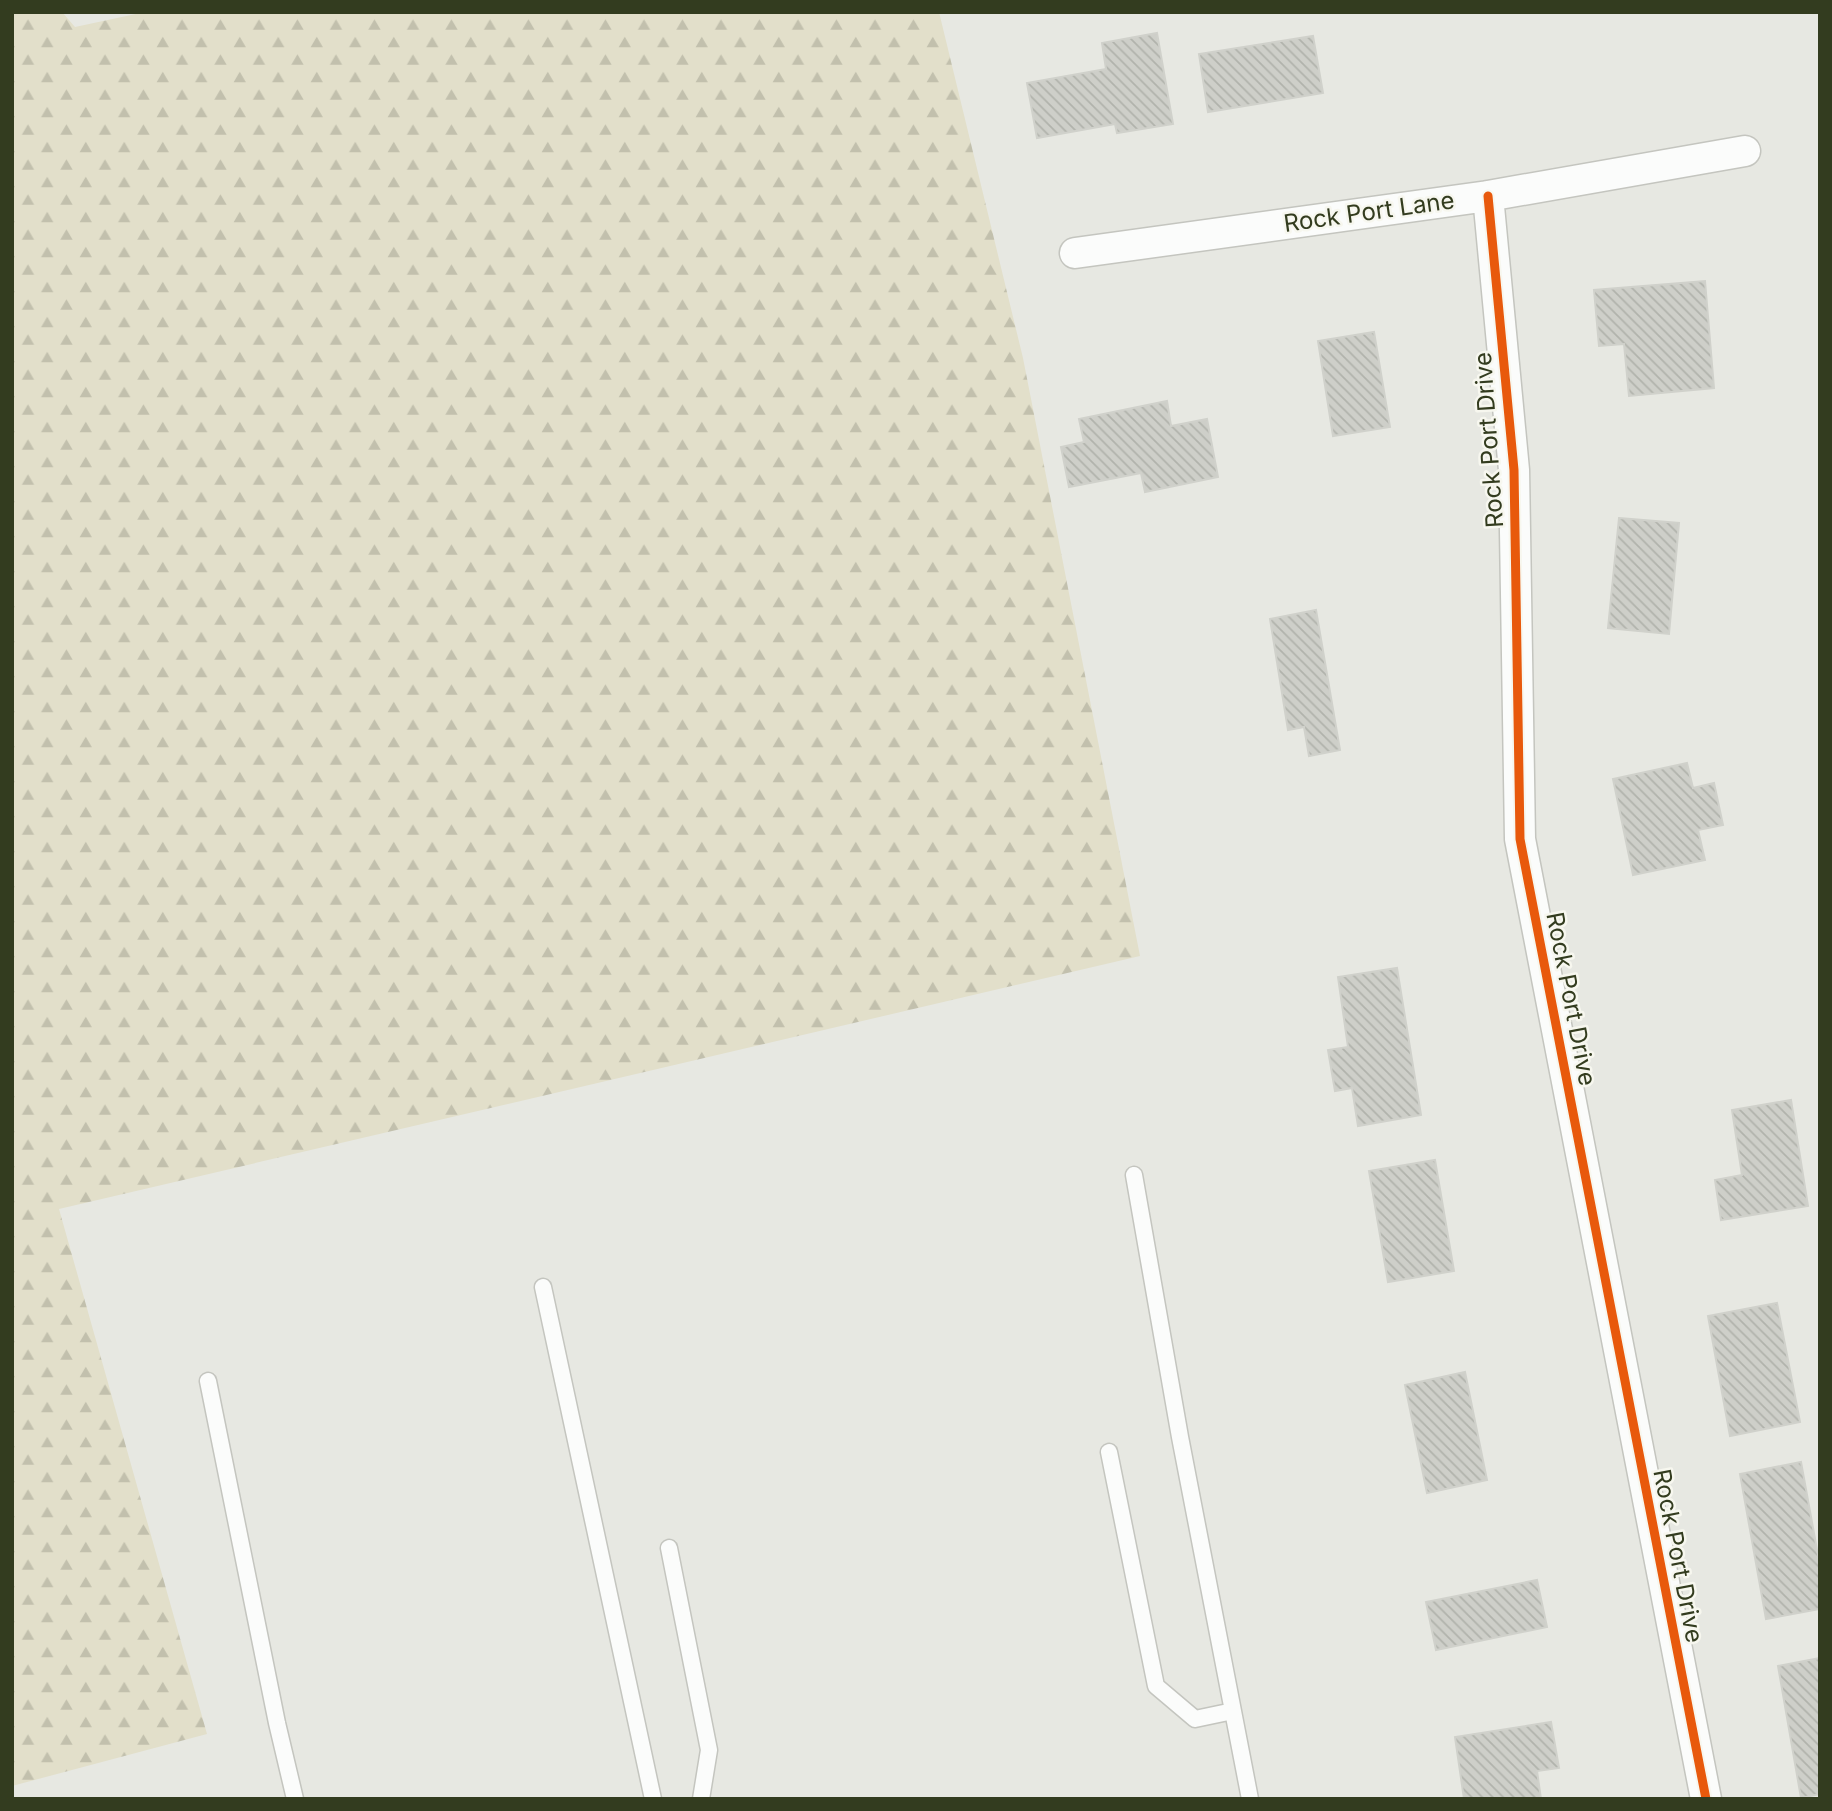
<svg xmlns="http://www.w3.org/2000/svg" width="1832" height="1811" viewBox="0 0 1832 1811" font-family="Inter,sans-serif">
	<style>
		.forest { fill: url(#forest-firs) }
		.building { fill: url(#building-back-hatch); stroke: #d0d1cb; stroke-width: 2 }
		.lines { fill: none; stroke-linecap: round; stroke-linejoin: round }
		.service-casing { stroke: #c4c5bf; stroke-width: 19 }
		.minor-casing { stroke: #c4c5bf; stroke-width: 33 }
		.service { stroke: #fbfcfb; stroke-width: 16 }
		.minor { stroke: #fbfcfb; stroke-width: 30 }
		.cycleway-casing { stroke: #f7f7ef; stroke-width: 13 }
		.cycleway { stroke: #e8590c; stroke-width: 9 }
		.labels { text-anchor: middle; stroke-width: 5; stroke-linejoin: round; paint-order: stroke }
		.street-label { font-size: 24px; fill: #333c1f; stroke: #f7f7ef }
	</style>
	<defs>
		<pattern id="forest-firs" width="22" height="20" patternUnits="userSpaceOnUse" patternTransform="scale(1.75)"><rect width="22" height="20" fill="#e2dfca"/><path d="M5 1l3.5 6h-7zM16 11l3.5 6h-7z" fill="#c2c0ad"/></pattern>
		<pattern id="building-back-hatch" width="6" height="6" patternUnits="userSpaceOnUse" patternTransform="scale(1.75)"><rect width="6" height="6" fill="#cecfc9"/><path d="M-1 5l2 2M0 0l6 6M5-1l2 2" fill="none" stroke="#b1b3ac"/></pattern>
	</defs>
	<rect width="100%" height="100%" fill="#e7e8e2"/>
	<!-- forest -->
	<path class="forest" d="M12,12h50l13,15 70,-15h794l84,346 117,598 -1081,253 148,525 -195,52z"/>
	<!-- building -->
	<path class="building" d="M1157,33l16,91 -56,9 -2,-9 -78,14 -10,-55 79,-14 -4,-26z
		M1313,36l10,57 -115,19 -9,-58z
		M1705,281l9,107 -85,8 -5,-52 -25,2 -5,-56z
		M1374,332l16,95 -57,9 -15,-95z
		M1167,401l4,25 36,-7 11,58 -73,15 -4,-19 -72,14 -8,-40 23,-5 -5,-23z
		M1619,518l60,5 -10,111 -61,-6z
		M1316,610l24,140 -31,6 -5,-29 -16,3 -18,-111z
		M1687,763l6,25 21,-5 9,42 -25,5 7,30 -72,15 -20,-96z
		M1397,968l24,147 -63,11 -6,-38 -17,3 -7,-41 20,-3 -10,-70z
		M1791,1100l17,106 -87,14 -6,-40 27,-5 -10,-65z
		M1435,1160l19,111 -66,11 -19,-111z
		M1777,1303l23,119 -70,14 -22,-120z
		M1465,1372l22,108 -60,13 -22,-108z
		M1801,1462l19,104v43l-54,10 -26,-145z
		M1537,1580l10,47 -111,23 -10,-48z
		M1820,1658v136l-19,4 -23,-132z
		M1551,1722l8,46 -22,3 4,28h-77l-9,-62z"/>
	<g class="lines">
		<defs>
			<path id="service" d="M1134,1175l46,262 70,362
				M543,1287l110,512
				M208,1381l69,342 18,76
				M1109,1452l47,234 39,33 38,-8
				M669,1548l40,202 -8,49"/>
			<path id="minor" d="M1488,196l26,274 6,369 186,960
				M1075,253l413,-57 257,-45"/>
		</defs>
		<!-- service casing -->
		<use href="#service" class="service-casing"/>
		<!-- minor casing -->
		<use href="#minor" class="minor-casing"/>
		<!-- service -->
		<use href="#service" class="service"/>
		<!-- minor -->
		<use href="#minor" class="minor"/>
		<defs>
			<path id="cycleway" d="M1488,196l26,274 6,369 186,960"/>
		</defs>
		<!-- cycleway casing -->
		<use href="#cycleway" class="cycleway-casing"/>
		<!-- cycleway -->
		<use href="#cycleway" class="cycleway"/>
	</g>
	<g class="labels">
		<!-- street labels -->
		<g class="street-label">
			<text transform="translate(1369 212) rotate(-8)" y="8">Rock Port Lane</text>
			<text transform="translate(1489 440) rotate(-94)" y="8">Rock Port Drive</text>
			<text transform="translate(1571 999) rotate(79)" y="8">Rock Port Drive</text>
			<text transform="translate(1678 1556) rotate(79)" y="8">Rock Port Drive</text>
		</g>
	</g>
	<!-- border -->
	<rect width="1832" height="1811" fill="none" stroke="#333c1f" stroke-width="28"/>
</svg>
